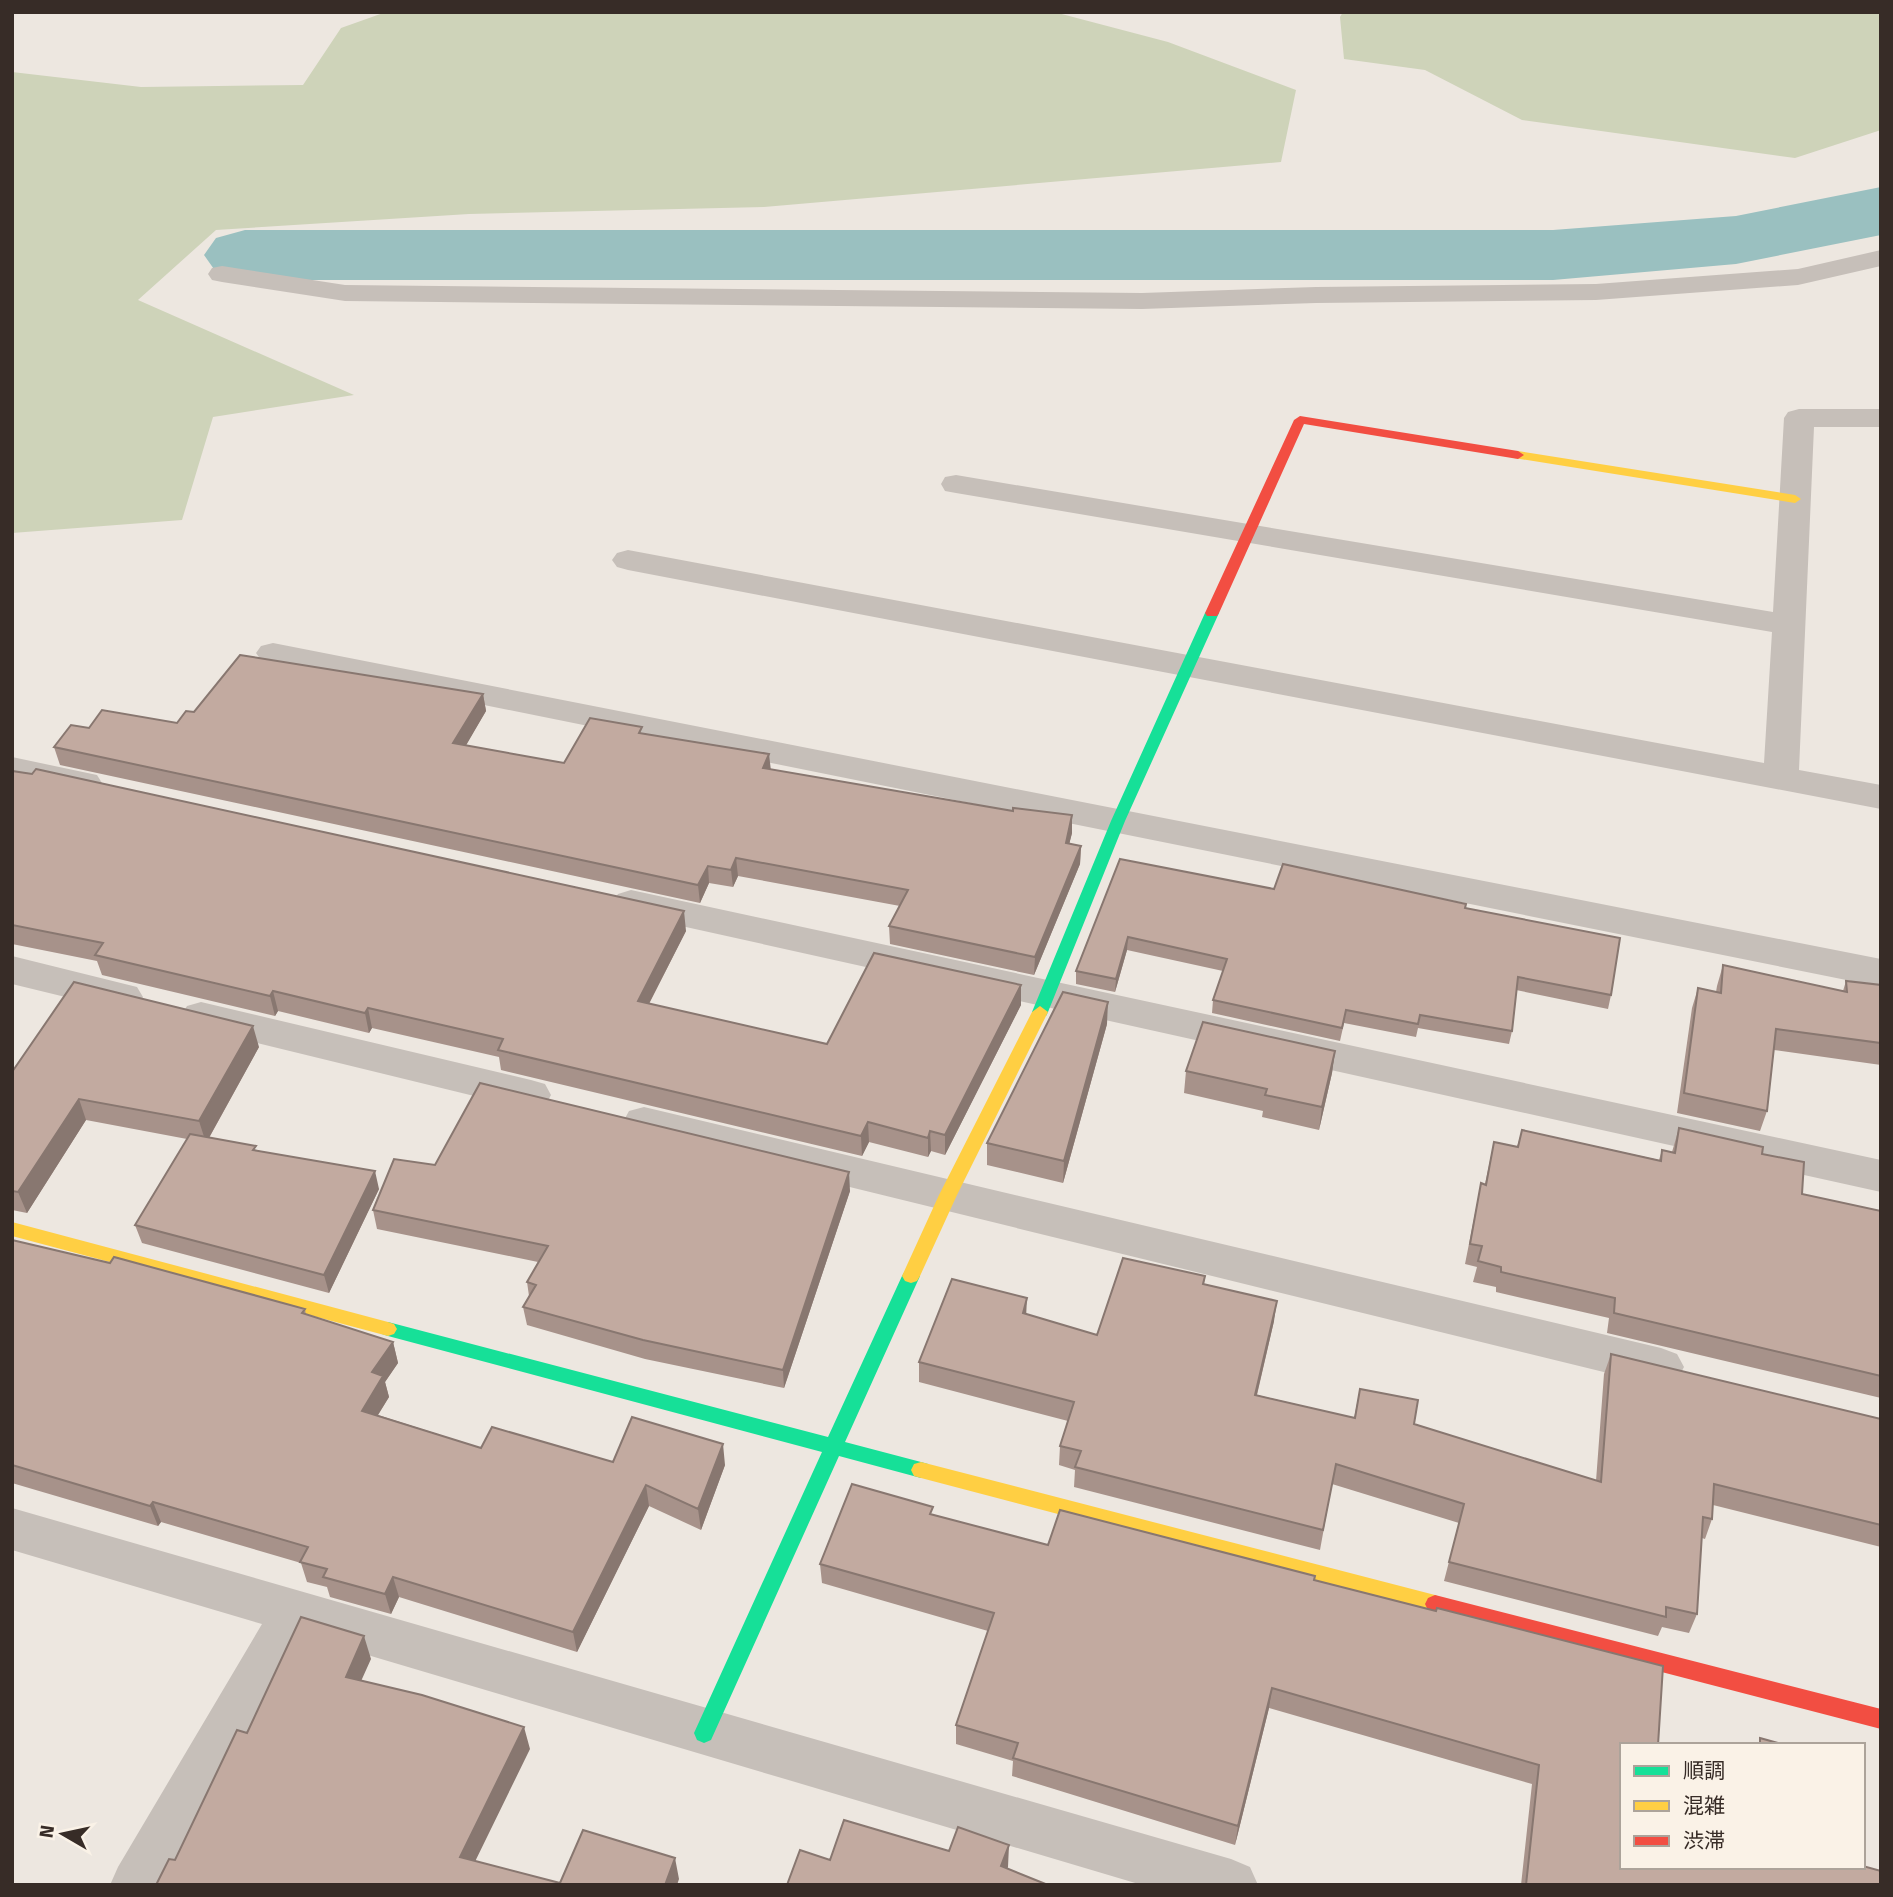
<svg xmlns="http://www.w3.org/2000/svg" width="1893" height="1897" viewBox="0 0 1893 1897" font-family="'Fira Sans','Noto Sans JP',sans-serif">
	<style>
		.green { fill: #ced3b9 }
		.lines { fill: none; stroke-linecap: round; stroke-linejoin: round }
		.river { fill: #9ac0c0; fill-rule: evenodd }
		.lane { fill: #c6bfb9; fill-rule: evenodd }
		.street { fill: #c6bfb9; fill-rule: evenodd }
		.fast { fill: #16e098; fill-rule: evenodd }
		.slow { fill: #ffcf43; fill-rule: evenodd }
		.jam { fill: #f24e42; fill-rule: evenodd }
		.wall { fill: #a7928a }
		.shaded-wall { fill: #887770 }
		.building { fill: #c2aaa0; stroke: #887770; stroke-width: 2 }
	</style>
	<rect width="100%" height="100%" fill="#ede7e0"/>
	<!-- green -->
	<path class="green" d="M386,12h668l114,30 128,48 -15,72 -517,45 -295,7 -253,16 -78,70 216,95 -141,22 -31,103 -170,13v-461l129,15 162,-2 38,-57z
		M1343,12h538v118l-86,28 -273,-38 -97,-50 -81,-11 -4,-42z"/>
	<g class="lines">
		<!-- river -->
		<path class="river" d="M1881,187v48l-145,29 -183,16h-1308l-29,-8 -12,-17 12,-17 29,-8h1308l183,-14z"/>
		<!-- lane -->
		<path class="lane" d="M1881,250v16l-83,19 -202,15 -280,3 -174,6 -797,-8 -123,-19 -10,-2 -4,-6 4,-6 10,-2 123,19 797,8 174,-6 280,-3 202,-15z"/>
		<!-- street -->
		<path class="street" d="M1799,409h82v18h-67l-15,343 82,15v24l-1253,-239 -11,-3 -5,-7 5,-7 11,-3 1136,213 8,-131 -816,-139 -11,-2 -4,-7 4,-7 11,-2 817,137 11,-194 4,-6z
			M273,643l1608,316v28l-1620,-327 -5,-7 5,-7z
			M12,757l85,18 5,8 -5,8 -13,4 -72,-16z
			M631,890l1250,270v32l-1263,-280 -6,-9 6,-9z
			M12,956l125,31 6,10 -6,10 -14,4 -111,-27z
			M201,1002l330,78 14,4 6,11 -6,11 -14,4 -344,-84 -6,-10 6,-10z
			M644,1107l1017,241 16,6 7,13 -7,13 -16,6 -1032,-253 -6,-11 6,-11z
			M12,1508l1219,351 19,8 8,18h-116l-835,-248 -140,248h-57l8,-18 144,-243 -250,-74z"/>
		<!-- fast -->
		<path class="fast" d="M1212,609l7,4 -94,208 -77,191 -2,4h-12l-2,-4 79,-191 94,-208z
			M911,1269l6,2 3,5 -75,166 76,20 7,2 3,6 -3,6 -7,2 -82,-22 -128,284 -7,3 -7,-3 -3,-7 128,-281 -434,-116 -6,-2 -3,-5 3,-5 6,-2 440,115 74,-161 3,-5z"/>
		<!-- slow -->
		<path class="slow" d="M1518,451l277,44 6,4 -6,4 -281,-45 -2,-3z
			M1040,1006l8,6 -91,183 -37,81 -3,5 -6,2 -6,-2 -3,-5 37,-81 93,-183z
			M12,1222l376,100 6,2 3,5 -3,5 -6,2 -376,-100z
			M921,1462l514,133 7,3 3,6 -3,6 -7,3 -514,-135 -7,-2 -3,-6 3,-6z"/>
		<!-- jam -->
		<path class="jam" d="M1300,416l218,35 6,4 -6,4 -214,-35 -85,189 -2,3h-10l-2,-3 89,-193z
			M1435,1595l446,114v20l-446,-116 -7,-3 -3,-6 3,-6z"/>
	</g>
	<!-- wall -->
	<path class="wall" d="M483,694l3,17 -21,35 99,17 79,-30 127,36 302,64 -3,11 12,2 -1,18 -46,111 -144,-31 -1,-18 11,-20 -162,-30 -5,11 -24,-4 -9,20 -640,-138 -6,-18 35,-19 88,-5 17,-11z
		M12,771l674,160 -37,73 178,40 194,-59v20l-76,150 -14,-4 -3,6 -59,-15 -7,14 -361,-86 -2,-13 -127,-29 -3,5 -91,-22 -3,5 -173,-41 -5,-14 -85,-17z
		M1120,859l154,30 191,19 146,87 -3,14 -92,-19 -4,41 -3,13 -91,-16 -2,9 -72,-14 -4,18 -128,-28 1,-13 10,-29 -96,-21 -12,42 -39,-8v-13z
		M1723,965l120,26 3,-10 35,4v80l-107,-15 -7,61 -7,20 -83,-18 15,-105 6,-20 18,4 1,-6z
		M1107,1024l-44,159 -76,-18v-22z
		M259,1047l-50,91 48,12 122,39 -50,104 -187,-50 -7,-18 52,-86 -101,-19 -59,93 -15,-3v-138z
		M1335,1051l-3,22 -13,57 -57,-13 1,-6 -79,-18 2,-22z
		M1679,1128l83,26 40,40 79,17v187l-274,-65 2,-15 -113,-26v-5l-23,-5 4,-15 -12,-3 16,-81 4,1 9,-42 23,5 5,-17 137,30 3,-10 10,2z
		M435,1165l415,26 -66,197 -139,-29 -118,-34 -4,-18 6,-11 -2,-14 11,-20 -161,-33 -4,-19z
		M12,1240l293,69 1,6 87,27 5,21 -13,19 4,15 -11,18 103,33 132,14 112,3 -24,65 -52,-24 -72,146 -178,-55 -8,17 -61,-17 -3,-10 -20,-5 -6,-19 -140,-41 -3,4 -146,-43z
		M1205,1276l-1,8 70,37 -17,74 97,23 6,-29 54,35 182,57 8,-107 7,-20 270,65v128l-168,-42 -1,14 -7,20 -3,-1 -5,76 -8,19 -27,-6 -4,9 -214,-55 15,-58 -127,-39 -12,66 -246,-63 1,-17 -16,-5 1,-19 8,-25 -149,-39v-20l107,-48 71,21z
		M933,1515l115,30 266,35 122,31 186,256 259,18h-360l11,-101 -263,-76 -34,137 -223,-69 1,-15 -57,-17v-19l32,-94 -166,-48 -2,-19z"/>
	<!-- shaded-wall -->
	<path class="shaded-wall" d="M483,694l3,17 -29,50 -4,-18z
		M769,754l2,17 -8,-3z
		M1072,815v18l-7,28 1,-18z
		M1081,846l-1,18 -46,111 1,-18z
		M736,858l2,18 -5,11 -2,-17z
		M708,866l1,17 -9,20 -2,-18z
		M684,911l2,20 -46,90 -2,-20z
		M1128,937l-1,13 -12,42 1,-13z
		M1021,985v20l-76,150v-20z
		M273,991l5,20 -3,5 -5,-20z
		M1108,1002l-1,22 -44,159 1,-22z
		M368,1008l4,20 -3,5 -4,-20z
		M253,1026l6,21 -53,96 -7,-22z
		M1335,1051l-3,22 -13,57 3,-23z
		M79,1099l7,21 -59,93 -9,-21z
		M868,1122l1,20 -7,14 -1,-20z
		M930,1131l1,20 -3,6v-19z
		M375,1171l4,18 -50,104 -5,-18z
		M849,1172l1,19 -66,197 -1,-18z
		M1027,1298l-1,20 -3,-5z
		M1277,1301l-3,20 -22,94 3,-20z
		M393,1342l5,21 -13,19 4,15 -21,34 -6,-20 10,-39z
		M723,1444l2,21 -24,65 -3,-21z
		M646,1485l3,21 -72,146 -4,-20z
		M153,1502l8,20 -3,4 -8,-20z
		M393,1577l6,20 -8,17 -6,-20z
		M364,1636l7,23 -18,40 -7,-22z
		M1272,1688l-3,20 -34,137 3,-19z
		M524,1727l6,22 -63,129 -7,-21z
		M1009,1845l-1,22 -7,18v-19z
		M675,1858l4,21 -2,6h-12z"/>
	<!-- building -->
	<path class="building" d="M240,655l243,39 -30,49 111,20 26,-45 52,9 -3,6 130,21 -6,14 250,43v-3l59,7 -6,28 15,3 -46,111 -146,-31 19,-36 -172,-32 -5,12 -23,-4 -10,19 -644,-138 17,-22 18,3 13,-18 75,13 9,-12 8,1z
		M36,769l648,142 -46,90 189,43 47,-91 147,32 -76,150 -15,-4 -2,7 -60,-16 -7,14 -363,-86 5,-11 -135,-31 -3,5 -92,-22 -3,5 -175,-41 8,-12 -91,-18v-154l20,3z
		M1120,859l154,30 9,-25 183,40 -1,4 155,30 -9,57 -93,-18 -6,54 -92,-16 -2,9 -72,-14 -4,18 -129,-28 14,-41 -99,-22 -12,42 -40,-8z
		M1723,965l124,27 -1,-11 35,4v58l-105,-14 -9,82 -83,-18 14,-105 23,5z
		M74,982l179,44 -54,95 -120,-22 -61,93 -6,-1v-119z
		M1063,992l45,10 -44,159 -77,-18z
		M1203,1022l132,29 -13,56 -57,-12 2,-6 -81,-18z
		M480,1083l369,89 -66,198 -140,-30 -120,-33 13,-22 -9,-3 21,-36 -175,-36 21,-51 41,6z
		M1679,1128l84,19 -1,7 42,8 -2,32 79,17v165l-267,-63 1,-15 -114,-26v-5l-23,-6 4,-15 -12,-2 11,-61 5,2 8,-43 24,5 4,-17 139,31 1,-11 13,3z
		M190,1134l66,12 -3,4 122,21 -51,104 -189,-50z
		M12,1240l98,23 4,-6 191,52 -3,4 91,29 -21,30 11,4 -21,35 119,37 11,-21 121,35 19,-45 91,27 -25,65 -52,-24 -73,147 -180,-55 -8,17 -62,-17 4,-8 -27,-7 8,-15 -155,-45 -3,4 -138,-41z
		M1123,1258l82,18 -2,8 74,17 -22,94 100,23 5,-29 58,11 -4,24 187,58 10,-128 270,65v106l-167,-41 -2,35 -9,-2 -6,97 -31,-7v10l-217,-55 15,-58 -128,-40 -13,66 -248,-63 6,-16 -21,-5 14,-44 -155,-40 33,-83 75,19 -4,15 74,22z
		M852,1484l81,23 -3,7 118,31 12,-35 255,66 -1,4 122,31 1,-3 226,58 -5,79h-36v122h241v-1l18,5v14h-355l13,-120 -267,-77 -34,138 -225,-68 5,-15 -62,-18 38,-112 -174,-49z
		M301,1617l63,19 -18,41 76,18 102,32 -64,130 100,26 23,-53 92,28 -10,27h-509l13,-26 6,1 62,-130 10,3z
		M1760,1738l25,7h-25z
		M844,1820l105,31 9,-24 51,18 -8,21 47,19h-261l13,-35 30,10z"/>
	<!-- border -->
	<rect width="1893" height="1897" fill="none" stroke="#372c27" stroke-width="28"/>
	<!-- legend -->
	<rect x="1620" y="1743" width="245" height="126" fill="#faf2e7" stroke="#aca39a" stroke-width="2"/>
	<rect x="1634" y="1766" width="35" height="10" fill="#16e098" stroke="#aca39a" stroke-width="2"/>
	<text x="1683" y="1778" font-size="21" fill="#372c27">順調</text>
	<rect x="1634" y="1801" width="35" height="10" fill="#ffcf43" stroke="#aca39a" stroke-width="2"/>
	<text x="1683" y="1813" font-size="21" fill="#372c27">混雑</text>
	<rect x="1634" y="1836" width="35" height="10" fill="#f24e42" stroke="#aca39a" stroke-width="2"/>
	<text x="1683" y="1848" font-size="21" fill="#372c27">渋滞</text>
	<!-- north arrow -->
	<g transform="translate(63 1834) rotate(279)" stroke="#faf2e7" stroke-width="5" paint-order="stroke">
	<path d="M0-5L12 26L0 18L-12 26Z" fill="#372c27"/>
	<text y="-10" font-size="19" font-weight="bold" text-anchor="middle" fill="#372c27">N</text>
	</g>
</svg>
